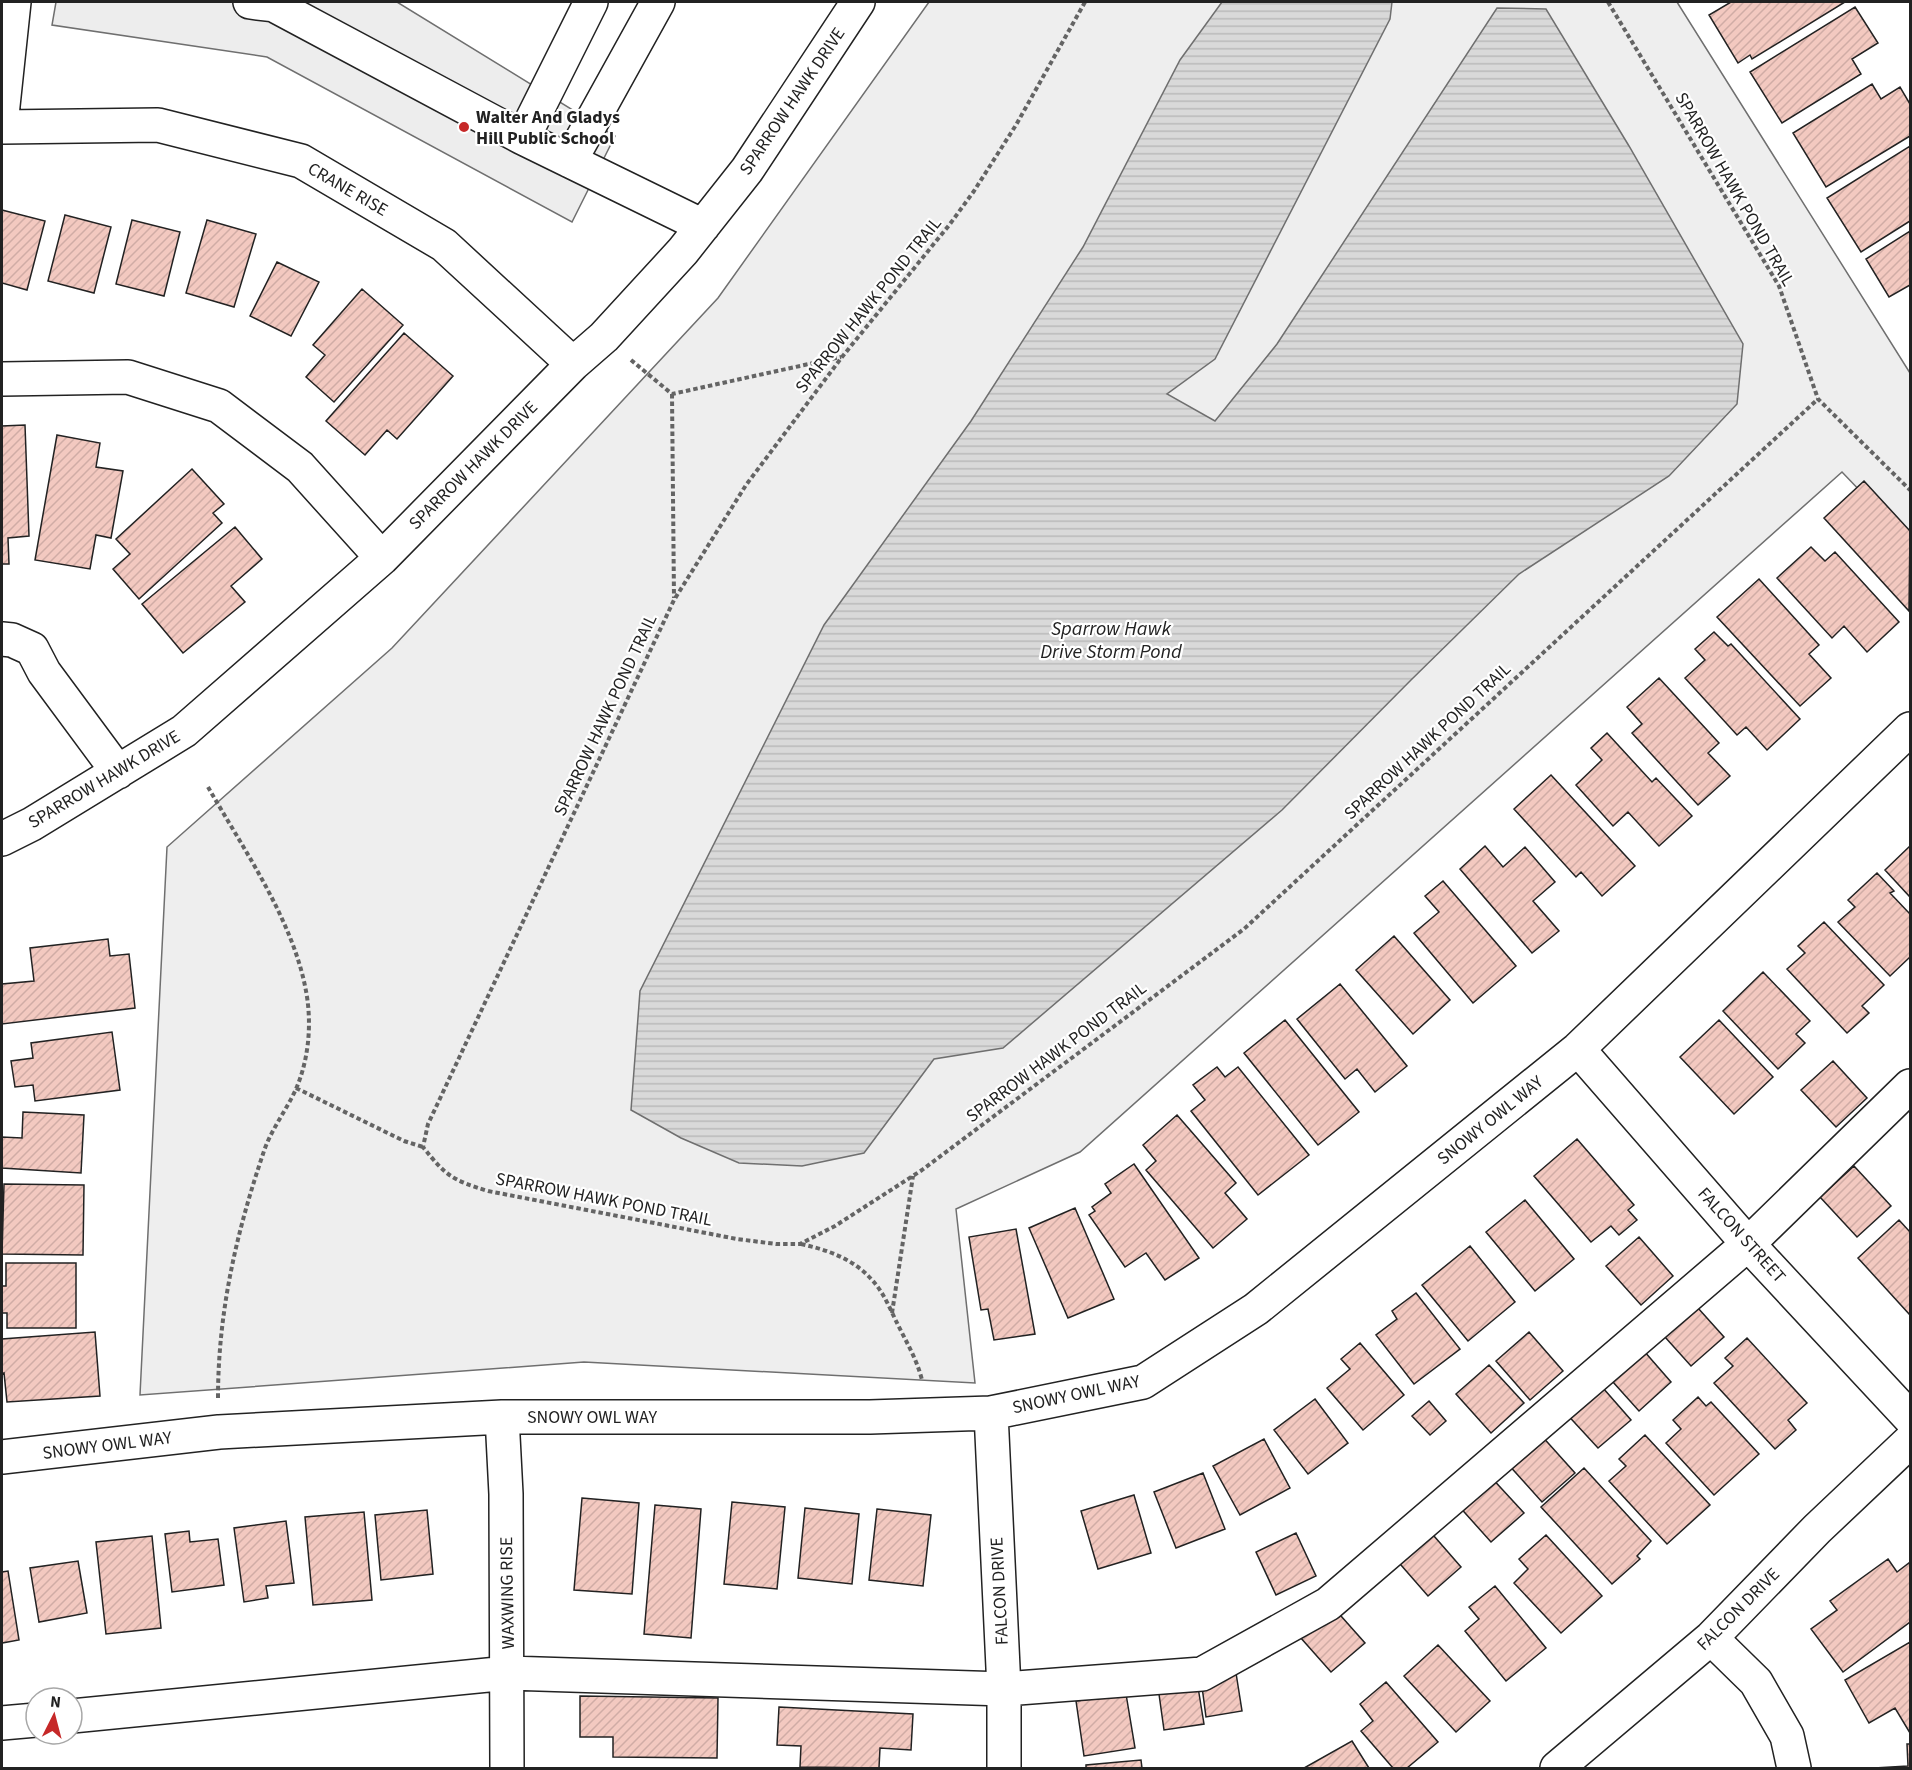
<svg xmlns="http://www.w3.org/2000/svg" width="1912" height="1770" viewBox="0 0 1912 1770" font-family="'Source Sans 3',sans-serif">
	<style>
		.park { fill: #eee; stroke: #6f6f6f; stroke-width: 1.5 }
		.parking { fill: #ededed; stroke: #6f6f6f; stroke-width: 1.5 }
		.water { fill: url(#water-rules); stroke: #6f6f6f; stroke-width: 1.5 }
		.building { fill: url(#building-hatch); stroke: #222; stroke-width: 1.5 }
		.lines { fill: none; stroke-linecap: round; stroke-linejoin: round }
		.minor-casing { stroke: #222; stroke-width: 36 }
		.path { stroke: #646464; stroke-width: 4; stroke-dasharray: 4.5 3; stroke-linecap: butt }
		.minor { stroke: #fff; stroke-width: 33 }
		.poi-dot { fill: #c62828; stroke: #fff; stroke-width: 2 }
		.labels { text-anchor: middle; stroke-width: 4.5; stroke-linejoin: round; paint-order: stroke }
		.street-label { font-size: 18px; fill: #222; stroke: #fff }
		.poi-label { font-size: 18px; font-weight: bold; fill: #222; stroke: #fff; text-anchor: start }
		.water-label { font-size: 20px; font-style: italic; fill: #222; stroke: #fff }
	</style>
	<defs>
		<pattern id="water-rules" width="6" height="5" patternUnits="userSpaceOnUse" patternTransform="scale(1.5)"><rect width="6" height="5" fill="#d9d9d9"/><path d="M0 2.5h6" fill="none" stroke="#bababa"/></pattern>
		<pattern id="building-hatch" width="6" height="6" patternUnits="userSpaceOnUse" patternTransform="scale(1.5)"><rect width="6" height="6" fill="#f3c9c0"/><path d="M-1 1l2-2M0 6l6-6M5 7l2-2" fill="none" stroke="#d0aca5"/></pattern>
	</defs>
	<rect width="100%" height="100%" fill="#fff"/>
	<!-- park -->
	<path class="park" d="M929,2h748l233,371v170l-68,-71 -762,680 -124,57 19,174 -391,-21 -444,33 27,-548 225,-199 326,-350z"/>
	<!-- parking -->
	<path class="parking" d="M56,2h341l218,134 -43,86 -305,-165 -215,-32z"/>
	<!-- water -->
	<path class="water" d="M1222,2h170l-2,17 -175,340 -48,35 48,27 62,-77 220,-336 49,1 83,137 114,198 -6,60 -68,72 -150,98 -108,106 -129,130 -279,238 -69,11 -70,94 -62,13 -63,-3 -58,-25 -50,-28 9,-119 184,-366 147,-204 112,-174 97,-187z"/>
	<!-- building -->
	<path class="building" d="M1731,2h114l-93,57 -2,-4 -12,8 -29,-48z
		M1855,7l23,36 -26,16 9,15 -79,49 -32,-51z
		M1872,84l9,15 19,-12 10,17v32l-84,51 -33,-54z
		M1910,146v75l-49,31 -34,-54z
		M2,210l43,11 -18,69 -25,-7z
		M65,215l46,12 -17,66 -46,-12z
		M132,220l48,12 -16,64 -48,-12z
		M207,220l49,14 -22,73 -48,-14z
		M1910,231v54l-21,12 -23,-38z
		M277,262l42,20 -28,54 -41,-20z
		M362,289l41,36 -69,77 -28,-25 19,-22 -12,-10z
		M404,333l49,43 -56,63 -10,-9 -22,25 -39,-34z
		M25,425l4,111 -21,2 1,26h-7v-138z
		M57,435l43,8 -4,24 27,4 -12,67 -15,-3 -6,34 -55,-9z
		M192,469l32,35 -11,9 9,10 -83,76 -26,-30 17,-15 -14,-15z
		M1864,481l46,50 -1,80 -85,-93z
		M235,527l27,32 -31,27 14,16 -62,51 -41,-49z
		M1811,547l14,14 10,-9 64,70 -32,30 -23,-26 -12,12 -55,-60z
		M1759,579l60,66 -10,9 22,24 -31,28 -83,-89z
		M1714,632l14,14 3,-2 69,75 -33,31 -21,-23 -9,8 -52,-57 20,-18 -10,-11z
		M1659,678l60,65 -11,10 22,23 -32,29 -66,-72 10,-9 -15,-17z
		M1607,733l45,49 4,-4 36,38 -33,30 -31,-34 -15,14 -37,-41 26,-25 -11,-12z
		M1551,775l84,91 -33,30 -21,-24 -5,5 -62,-68z
		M1485,846l18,21 22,-20 30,35 -22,19 26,30 -27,22 -72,-84z
		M1910,846v51l-25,-27z
		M1877,873l17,18 -4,2 20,21v43l-20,19 -52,-54 17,-15 -7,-7z
		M1443,881l73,85 -43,37 -59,-70 25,-21 -14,-16z
		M1824,922l60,63 -22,21 7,7 -22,20 -60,-64 18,-16 -7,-7z
		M1394,936l56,64 -37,34 -57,-64z
		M108,939l2,17 19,-2 6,54 -133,16v-40l32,-3 -4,-33z
		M1763,972l47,49 -14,13 9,9 -27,26 -55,-58z
		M1340,984l67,82 -32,26 -18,-23 -12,10 -48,-60z
		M1285,1020l74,92 -41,33 -74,-92z
		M1719,1020l54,57 -39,37 -54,-57z
		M112,1032l8,58 -85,11 -2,-16 -18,2 -4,-26 22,-3 -2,-15z
		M1833,1061l34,37 -31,29 -35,-37z
		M1217,1067l8,10 13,-10 71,88 -51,40 -67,-84 14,-11 -12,-15z
		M23,1112l61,3 -3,58 -79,-5v-31l20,1z
		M1177,1115l59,68 -11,10 22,26 -34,29 -67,-78 10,-9 -13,-16z
		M1577,1139l57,66 -6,5 9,10 -18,15 -8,-9 -20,16 -57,-66z
		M1134,1164l65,94 -34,22 -19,-27 -21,14 -36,-52 6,-4 -3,-4 19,-14 -6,-9z
		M1854,1166l37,40 -34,31 -37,-40z
		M4,1184l80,1 -1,70 -81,-1z
		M1525,1200l49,59 -39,32 -49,-59z
		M1075,1208l39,91 -46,19 -39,-90z
		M1899,1220l11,12v83l-52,-57z
		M1016,1229l19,105 -41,6 -6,-31 -7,1 -12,-73z
		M1639,1237l34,39 -32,29 -35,-39z
		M1470,1246l45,56 -47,39 -46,-56z
		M6,1263h70v65h-69v-15h-5v-27h4z
		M1416,1293l44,56 -46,35 -38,-49 21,-16 -5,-8z
		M1689,1298l35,39 -33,29 -35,-39z
		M95,1332l5,64 -93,6 -3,-29 -2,1v-35z
		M1529,1332l34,39 -33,29 -34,-39z
		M1747,1338l60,65 -19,17 8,10 -21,19 -61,-66 19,-17 -8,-8z
		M1360,1343l44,52 -41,35 -36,-42 23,-19 -9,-10z
		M1637,1343l34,39 -32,29 -35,-39z
		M1489,1365l35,38 -33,30 -35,-39z
		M1596,1380l35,40 -33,28 -35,-38z
		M1698,1397l8,9 5,-4 48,52 -45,41 -48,-52 15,-14 -8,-9z
		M1315,1399l33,44 -40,31 -34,-44z
		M1429,1401l17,20 -16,14 -18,-19z
		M1540,1434l35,39 -33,29 -35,-39z
		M1645,1435l65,70 -43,39 -58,-63 17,-15 -7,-7z
		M1264,1439l26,49 -50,27 -27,-49z
		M1584,1468l67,73 -14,15 3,3 -28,25 -71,-77z
		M1203,1473l22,56 -49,19 -22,-56z
		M1489,1475l35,38 -33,29 -34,-38z
		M1134,1495l17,58 -53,16 -17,-58z
		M582,1498l57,5 -7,91 -58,-4z
		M732,1502l53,5 -8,82 -53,-5z
		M655,1505l46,4 -10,129 -47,-4z
		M805,1508l54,6 -7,70 -54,-6z
		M877,1509l54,6 -8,71 -54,-6z
		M427,1510l6,64 -52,6 -6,-65z
		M364,1512l8,88 -59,5 -8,-88z
		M286,1521l8,62 -28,3 2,12 -24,4 -10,-74z
		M1427,1528l34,39 -33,29 -34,-39z
		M189,1531l1,11 28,-3 6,46 -52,7 -7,-58z
		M1296,1533l20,43 -40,19 -20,-43z
		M1546,1535l56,61 -41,37 -47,-50 14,-14 -9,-10z
		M152,1536l9,92 -55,6 -10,-92z
		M1888,1559l9,13 12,-9 1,2v57l-67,50 -32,-43 26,-19 -7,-9z
		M78,1561l9,52 -48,9 -9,-54z
		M8,1571l11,69 -17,3v-71z
		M1495,1586l51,62 -40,33 -41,-50 14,-12 -10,-12z
		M1333,1607l32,36 -34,29 -31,-35z
		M1910,1642v91l-15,-25 -26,15 -24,-43z
		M1438,1645l52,56 -34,31 -52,-56z
		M1236,1673l6,38 -36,6 -5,-38z
		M1197,1681l7,43 -40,6 -6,-43z
		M1386,1682l52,60 -31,26h-14l-32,-37 12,-10 -13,-17z
		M1126,1694l9,54 -51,8 -8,-55z
		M580,1696l138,2 -1,60 -104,-1v-20h-33z
		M779,1707l134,7 -2,36 -31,-2 -1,20 -79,-1 1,-21 -24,-1z
		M1352,1741l17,27h-65z
		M1907,1744h3v24h-36l34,-2z
		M1141,1760l1,8h-56v-3z"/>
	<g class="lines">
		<defs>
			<path id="minor" d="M250,2l24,3 249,133 68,-136
				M2,115l12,-113
				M2,127l156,-2 143,36 143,84 129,119
				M523,138l180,88
				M570,161l88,-159
				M2,379l126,-2 91,29 81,61 82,91
				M2,639l10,1 20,9 12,23 74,100
				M2,839l30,-15 152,-93 198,-173 191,-194 31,-27 79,-86 64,-81 111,-168
				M1578,1049l170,195 162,174
				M991,1413l13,276v79
				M502,1417l4,77 1,274
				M2,1457l217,-25 283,-15h368l121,-4 152,-31 113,-73 322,-260 332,-320
				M1711,1638l45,44 31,54 7,32
				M72,1716l436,-43 496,16 198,-15 126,-70 420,-360 162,-158
				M2,1723l34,-3
				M1557,1768l154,-130 106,-109 93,-88"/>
		</defs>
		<!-- minor casing -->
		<use href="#minor" class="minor-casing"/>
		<!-- path -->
		<path class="path" d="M1085,2l-69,123 -42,66 -24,33 -108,133 -96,128 -72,115 -246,524 -5,23c23,29 29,33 65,44l249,48 39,5h24l35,-18 87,-56 322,-241 574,-530
			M1608,2l171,284 39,113 92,91
			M631,360l41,34 169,-37
			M672,394l2,204
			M208,787c36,63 85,133 98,204 6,32 3,68 -10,98 -10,22 -26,42 -33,65 -27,80 -45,159 -45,244
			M296,1088l108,53 19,6
			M801,1244c27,6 53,15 72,37 11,12 18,30 25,44 9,18 19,35 24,55
			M892,1313l21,-137"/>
		<!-- minor -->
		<use href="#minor" class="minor"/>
	</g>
	<!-- markers -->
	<circle class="poi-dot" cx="464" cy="127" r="6"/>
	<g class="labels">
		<!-- street labels -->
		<g class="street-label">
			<text transform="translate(792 101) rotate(-56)" y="6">SPARROW HAWK DRIVE</text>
			<text transform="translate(348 189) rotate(30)" y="6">CRANE RISE</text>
			<text transform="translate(1735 189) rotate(60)" y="6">SPARROW HAWK POND TRAIL</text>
			<text transform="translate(868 305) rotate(-51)" y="6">SPARROW HAWK POND TRAIL</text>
			<text transform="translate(473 465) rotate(-45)" y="6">SPARROW HAWK DRIVE</text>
			<text transform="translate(605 715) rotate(-65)" y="6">SPARROW HAWK POND TRAIL</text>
			<text transform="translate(1427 741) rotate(-43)" y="6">SPARROW HAWK POND TRAIL</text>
			<text transform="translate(104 779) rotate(-31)" y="6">SPARROW HAWK DRIVE</text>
			<text transform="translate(1056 1052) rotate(-37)" y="6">SPARROW HAWK POND TRAIL</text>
			<text transform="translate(1490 1120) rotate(-39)" y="6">SNOWY OWL WAY</text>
			<text transform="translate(604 1199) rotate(11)" y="6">SPARROW HAWK POND TRAIL</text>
			<text transform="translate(1742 1235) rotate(48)" y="6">FALCON STREET</text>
			<text transform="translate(1076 1394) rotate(-12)" y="6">SNOWY OWL WAY</text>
			<text x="592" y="1423">SNOWY OWL WAY</text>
			<text transform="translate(107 1445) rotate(-7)" y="6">SNOWY OWL WAY</text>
			<text transform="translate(999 1591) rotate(-93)" y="6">FALCON DRIVE</text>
			<text transform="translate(507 1593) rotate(-91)" y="6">WAXWING RISE</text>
			<text transform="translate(1738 1609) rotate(-45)" y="6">FALCON DRIVE</text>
		</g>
		<!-- poi labels -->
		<g class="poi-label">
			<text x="476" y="123">Walter And Gladys<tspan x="476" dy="21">Hill Public School</tspan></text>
		</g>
		<!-- water labels -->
		<g class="water-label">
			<text x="1111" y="635">Sparrow Hawk<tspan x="1111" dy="23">Drive Storm Pond</tspan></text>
		</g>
	</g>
	<!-- border -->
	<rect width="1912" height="1770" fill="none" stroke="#222222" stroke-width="6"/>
	<!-- north arrow -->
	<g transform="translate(54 1716) rotate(6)"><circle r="28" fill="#ffffff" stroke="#a7a7a7" stroke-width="1.5"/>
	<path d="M0-4.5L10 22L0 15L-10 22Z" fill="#c62828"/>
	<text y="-9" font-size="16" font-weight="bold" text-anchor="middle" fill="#222222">N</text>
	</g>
</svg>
